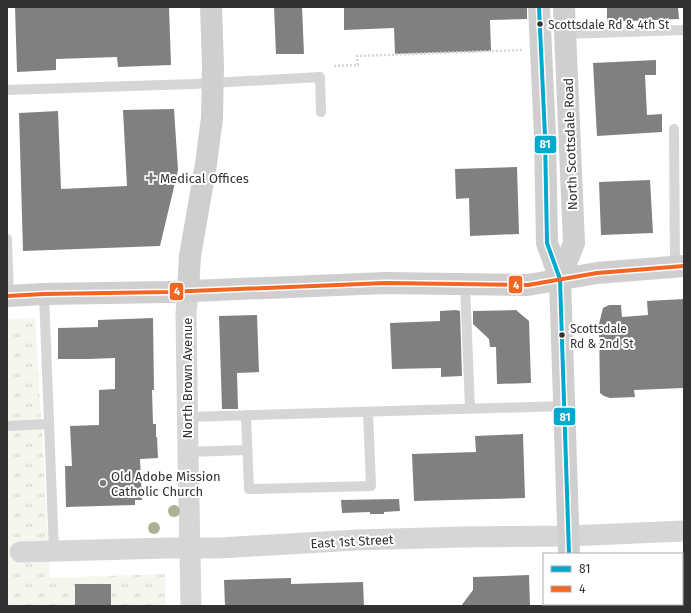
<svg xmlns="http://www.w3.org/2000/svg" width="691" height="613" viewBox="0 0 691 613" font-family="'Fira Sans',sans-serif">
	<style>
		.park { fill: url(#park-tufts) }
		.building { fill: #808080 }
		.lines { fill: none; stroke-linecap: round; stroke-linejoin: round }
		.path { stroke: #d6d6d6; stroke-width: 2.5; stroke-dasharray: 2 2; stroke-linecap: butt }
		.lane { stroke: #d6d6d6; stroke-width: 10 }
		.street { stroke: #d6d6d6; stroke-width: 21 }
		.secondary { stroke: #cfcfcf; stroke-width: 22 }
		.bus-1-casing { stroke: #fff; stroke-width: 7 }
		.bus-2-casing { stroke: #fff; stroke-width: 7 }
		.bus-1 { stroke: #00a9ce; stroke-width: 4 }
		.bus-2 { stroke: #f26522; stroke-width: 4 }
		.tree { fill: #abb293 }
		.bus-dot { fill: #323232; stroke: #fff; stroke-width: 1.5 }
		.poi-dot { fill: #7a7a7a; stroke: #fff; stroke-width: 1.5 }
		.labels { text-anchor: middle; stroke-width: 4; stroke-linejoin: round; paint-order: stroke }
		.bus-label { font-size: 12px; fill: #323232; stroke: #fff; text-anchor: start }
		.street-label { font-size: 13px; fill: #323232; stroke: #fff }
		.poi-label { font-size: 13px; fill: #323232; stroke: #fff; text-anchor: start }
		.line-badge { stroke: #fff; stroke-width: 1.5 }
		.badge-label { font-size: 11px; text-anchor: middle; font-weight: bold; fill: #fff }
	</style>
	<defs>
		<pattern id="park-tufts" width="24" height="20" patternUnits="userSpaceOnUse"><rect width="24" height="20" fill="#f5f6ed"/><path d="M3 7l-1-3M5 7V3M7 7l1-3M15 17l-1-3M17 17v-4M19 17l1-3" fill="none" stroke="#d2d3cc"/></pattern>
	</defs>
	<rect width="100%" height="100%" fill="#fff"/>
	<!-- park -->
	<path class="park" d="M35,318l9,147 6,113 115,-4 1,32h-159v-287z"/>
	<!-- building -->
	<path class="building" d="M15,7h154l2,58 -53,2 -1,-10 -61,2v11l-39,2z
		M274,7h28l2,47h-28z
		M344,7h183v12l-37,1 1,31 -96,3 -1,-26 -50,2z
		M607,7h71l1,12 -72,3z
		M656,60v15h-11l2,40 15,-1v18l-65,4 -4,-73z
		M174,109l4,61 -18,76 -137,5 -4,-138 39,-2 3,78 66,-3 -4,-76z
		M517,167l2,67 -49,2 -1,-38 -13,1 -1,-30z
		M650,180l3,53 -52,2 -2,-53z
		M684,299v89l-50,2 1,7 -25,1 -6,-2 -4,-3 -1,-69 4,-16 6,-3h12l1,12 26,-2 -1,-14z
		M456,310l4,1 2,65 -21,1v-9l-49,1 -2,-46 50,-2v-10z
		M516,310l13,11 2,62 -34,1 -1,-37h-6l-1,-8 -16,-15v-13z
		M257,315l2,57 -22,1 1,36h-16l-3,-93z
		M153,318l1,72h-2l1,34h3v13h1l1,21 -18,1 2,41h-7v5l-69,2 -1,-41h7l-2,-40 29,-1v-35l16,-1v-31l-26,1h-31v-31l40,-1v-7z
		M523,434l2,64 -111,3 -2,-47 64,-2 -1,-16z
		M399,499l1,12 -16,1v2h-14v-2l-28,1 -1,-13z
		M529,575l1,31h-69l12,-16v-13z
		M291,578v6l72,-2 1,24h-139l-1,-26z
		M75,584h36v22h-36z"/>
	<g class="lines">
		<!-- path -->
		<path class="path" d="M334,66l24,-1 -1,-9 165,-6
			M141,480l24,-1"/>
		<!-- lane -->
		<path class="lane" d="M565,34l119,-4
			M7,90l186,-6 127,-7 1,35
			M674,129l1,138
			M7,239l2,57
			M465,285l5,123
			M44,294l9,233 1,25
			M246,415l3,74 122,-3 -3,-74
			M187,417l378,-11
			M7,426l42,-2
			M188,452l59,-2"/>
		<!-- street -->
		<path class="street" d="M188,291l-2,23 2,138 3,154
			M20,552l148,-4h51l138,-8 104,-3 107,-1 116,-5"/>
		<!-- secondary -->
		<path class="secondary" d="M539,7l6,129 2,107 13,36 9,275
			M560,279l14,-36 -10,-236
			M188,291l2,-35 16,-92 6,-46 1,-53 -2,-58
			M7,296l37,-2 124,-2 217,-9 143,2 69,-12 87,-7
			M570,604v2"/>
		<defs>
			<path id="bus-1" d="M539,7l6,129 2,107 13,36 9,275"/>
			<path id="bus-2" d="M7,296l37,-2 124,-2 217,-9 143,2 69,-12 87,-7"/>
		</defs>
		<!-- bus-1 casing -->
		<use href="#bus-1" class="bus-1-casing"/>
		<!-- bus-2 casing -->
		<use href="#bus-2" class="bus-2-casing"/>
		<!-- bus-1 -->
		<use href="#bus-1" class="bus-1"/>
		<!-- bus-2 -->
		<use href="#bus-2" class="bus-2"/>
	</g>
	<!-- trees -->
	<g class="tree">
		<circle cx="174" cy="511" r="6"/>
		<circle cx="154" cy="528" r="6"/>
	</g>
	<!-- markers -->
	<g class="bus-dot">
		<circle cx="540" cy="24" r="3.5"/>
		<circle cx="562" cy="335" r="3.5"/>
	</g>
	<g class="poi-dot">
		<path d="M149 172h4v4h4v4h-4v4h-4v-4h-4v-4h4z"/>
		<circle cx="103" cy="483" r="4"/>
	</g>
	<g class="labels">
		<!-- bus labels -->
		<g class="bus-label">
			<text x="548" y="29">Scottsdale Rd &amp; 4th St</text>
			<text x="570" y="333">Scottsdale<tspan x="570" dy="15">Rd &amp; 2nd St</tspan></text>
		</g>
		<!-- street labels -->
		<g class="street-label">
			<text transform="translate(570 144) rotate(-92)" y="5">North Scottsdale Road</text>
			<text transform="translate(187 378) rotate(-90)" y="5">North Brown Avenue</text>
			<text transform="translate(352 541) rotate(-3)" y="5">East 1st Street</text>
		</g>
		<!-- poi labels -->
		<g class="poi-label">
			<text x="160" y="183">Medical Offices</text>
			<text x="111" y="481">Old Adobe Mission<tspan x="111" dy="15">Catholic Church</tspan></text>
		</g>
	</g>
	<g class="line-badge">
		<rect x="534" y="135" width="23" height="19" rx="4" fill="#00a9ce"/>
		<rect x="508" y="275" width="15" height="19" rx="4" fill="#f26522"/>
		<rect x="169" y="282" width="15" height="19" rx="4" fill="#f26522"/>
		<rect x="553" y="407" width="23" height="19" rx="4" fill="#00a9ce"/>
	</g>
	<g class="badge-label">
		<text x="545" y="148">81</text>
		<text x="516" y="289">4</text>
		<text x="177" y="295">4</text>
		<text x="565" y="421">81</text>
	</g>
	<!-- border -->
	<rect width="691" height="613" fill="none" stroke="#323232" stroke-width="16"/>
	<!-- legend -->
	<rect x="543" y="553" width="140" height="52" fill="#ffffff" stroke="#adadad"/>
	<rect x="551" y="566" width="20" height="6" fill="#00a9ce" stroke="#adadad"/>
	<text x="579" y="573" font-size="12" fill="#323232">81</text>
	<rect x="551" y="586" width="20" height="6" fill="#f26522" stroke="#adadad"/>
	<text x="579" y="593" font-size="12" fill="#323232">4</text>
</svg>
